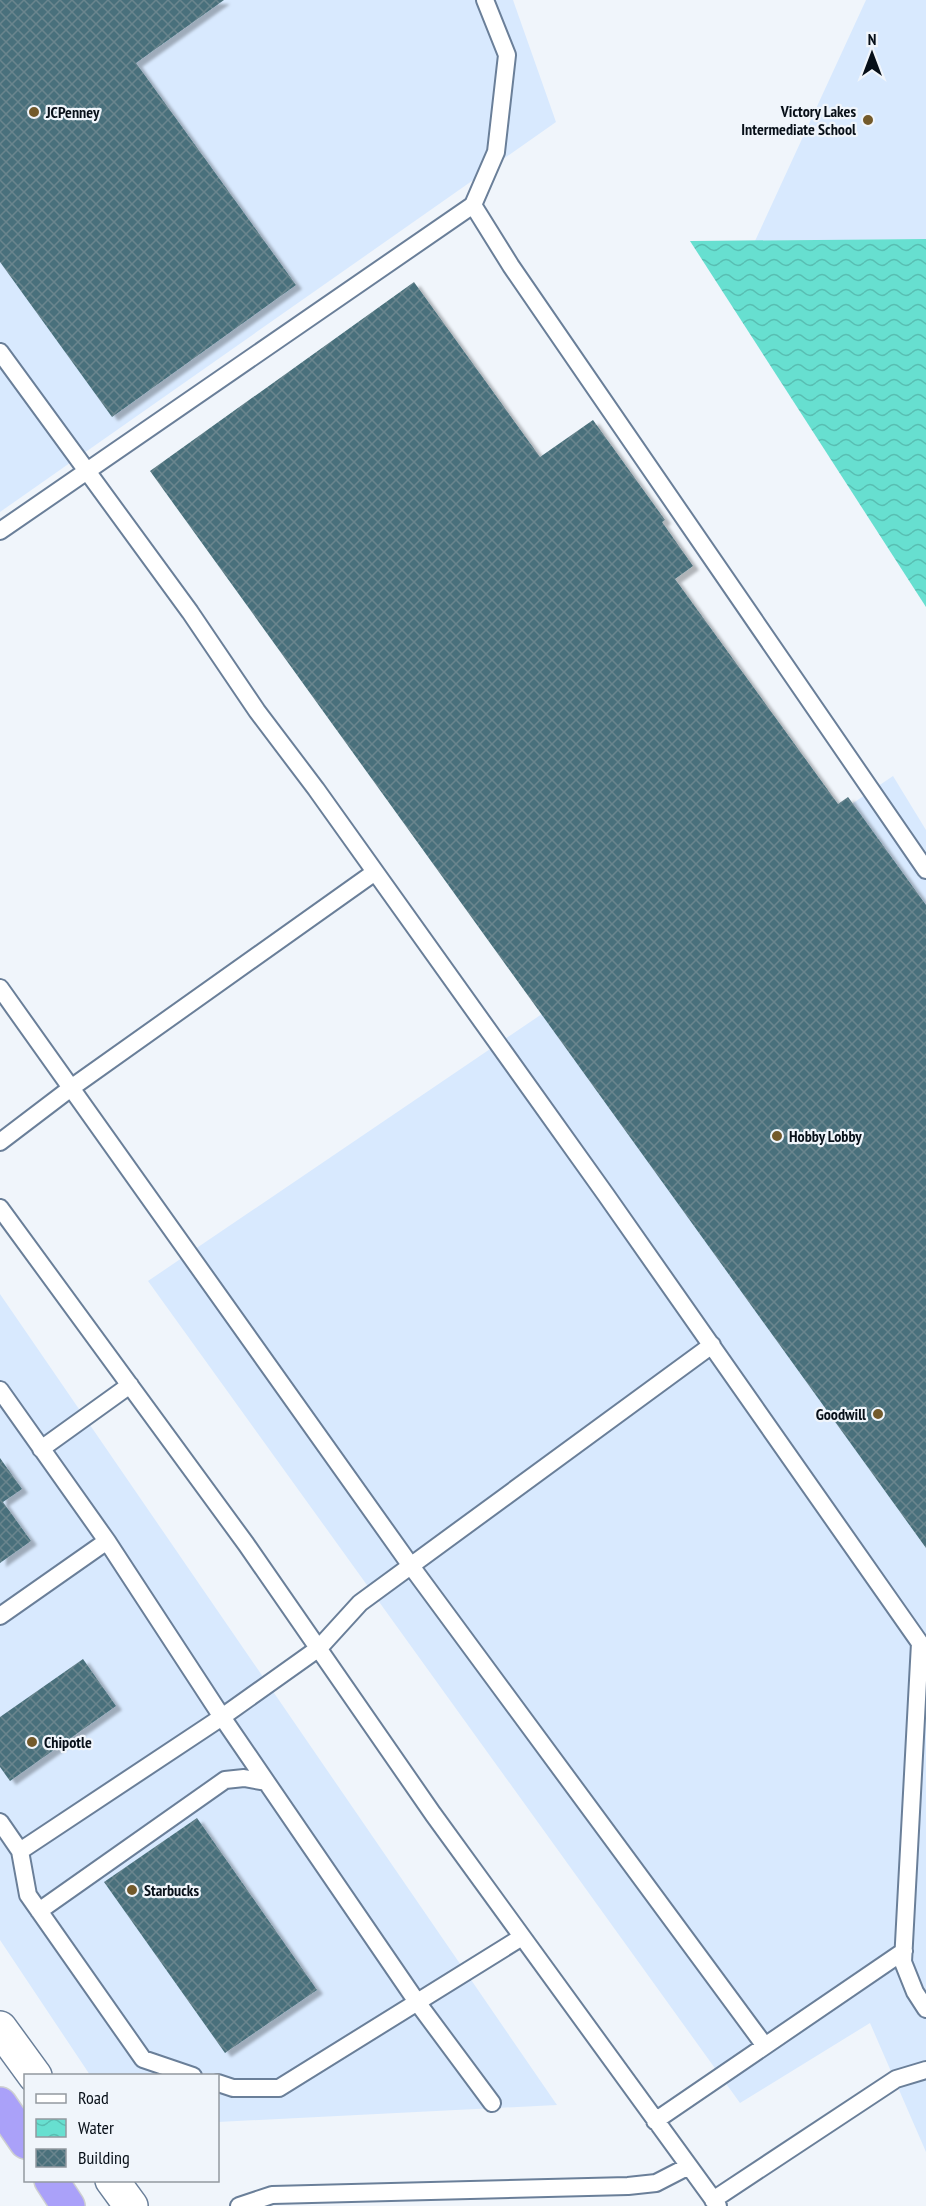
<svg xmlns="http://www.w3.org/2000/svg" width="926" height="2206" viewBox="0 0 926 2206" font-family="'PT Sans Narrow',sans-serif">
	<style>
		.built { fill: #d8e9fe }
		.water { fill: url(#water-waves) }
		.building { fill: url(#building-cross-hatch); filter: url(#shadow) }
		.lines { fill: none; stroke-linecap: round; stroke-linejoin: round }
		.lane-casing { stroke: #6a7f99; stroke-width: 20 }
		.secondary-casing { stroke: #6a7f99; stroke-width: 36 }
		.highway-casing { stroke: #cdcfd1; stroke-width: 36 }
		.lane { stroke: #fff; stroke-width: 16 }
		.secondary { stroke: #fff; stroke-width: 33 }
		.highway { stroke: #aaa1f9; stroke-width: 33 }
		.poi-dot { fill: #735a2b; stroke: #f0f5fb; stroke-width: 2 }
		.labels { text-anchor: middle; stroke-width: 4.5; stroke-linejoin: round; paint-order: stroke }
		.poi-label { font-size: 16px; font-weight: bold; fill: #070f18; stroke: #f0f5fb; text-anchor: start }
	</style>
	<defs>
		<pattern id="water-waves" width="16" height="10" patternUnits="userSpaceOnUse" patternTransform="scale(1.5)"><rect width="16" height="10" fill="#67dfd0"/><path d="M0 5q4-4 8 0t8 0" fill="none" stroke="#58beb2"/></pattern>
		<pattern id="building-cross-hatch" width="8" height="8" patternUnits="userSpaceOnUse" patternTransform="scale(1.5)"><rect width="8" height="8" fill="#4a707b"/><path d="M0 0l8 8M0 8l8-8" fill="none" stroke="#6a858e"/></pattern>
		<filter id="shadow"><feDropShadow dx="6" dy="4" stdDeviation="1.5" flood-color="#0004"/></filter>
	</defs>
	<rect width="100%" height="100%" fill="#f0f5fb"/>
	<!-- built -->
	<path class="built" d="M0,0h513l43,122 -556,390z
		M866,0h60v239l-171,2z
		M893,776l33,54v1322l-56,-129 -130,80 -592,-822z
		M0,1294l557,811 -339,17v-46l-128,-1 -90,-135z"/>
	<!-- water -->
	<path class="water" d="M926,239v368l-236,-366z"/>
	<!-- building -->
	<path class="building" d="M0,0h224l-88,63 160,222 -184,132 -112,-155z
		M414,282l126,175 53,-37 72,100 -3,2 31,44 -18,13 163,225 10,-7 78,108v643l-776,-1077z
		M0,1458l22,31 -19,13 28,39 -31,22z
		M83,1659l33,47 -106,75 -10,-14v-50z
		M197,1818l120,172 -92,63 -121,-171z"/>
	<g class="lines">
		<defs>
			<path id="lane" d="M485,0l22,55 -11,97 -23,53 38,61 415,604
				M0,352l190,260 67,99 59,78 290,406 314,448 -17,319 12,30 11,17
				M0,531l473,-326
				M0,988l411,578 354,480
				M0,1142l71,-54 304,-216
				M0,1208l246,336 187,270 285,392
				M0,1390l107,151 115,176 97,-69 41,-45 352,-258
				M41,1449l89,-64
				M0,1616l107,-75
				M0,1822l20,29 8,44 115,164 50,17
				M20,1851l202,-134 195,285 75,101
				M39,1911l186,-131 19,-2 22,4
				M218,2083l15,5h46l243,-151
				M655,2121l249,-170
				M713,2200l183,-121 30,-9
				M239,2206l33,-11 356,-9 28,-3 33,-17"/>
			<path id="secondary" d="M0,2028l35,48
				M112,2180l19,26"/>
			<path id="highway" d="M0,2104l26,38
				M51,2180l17,26"/>
		</defs>
		<!-- lane casing -->
		<use href="#lane" class="lane-casing"/>
		<!-- secondary casing -->
		<use href="#secondary" class="secondary-casing"/>
		<!-- highway casing -->
		<use href="#highway" class="highway-casing"/>
		<!-- lane -->
		<use href="#lane" class="lane"/>
		<!-- secondary -->
		<use href="#secondary" class="secondary"/>
		<!-- highway -->
		<use href="#highway" class="highway"/>
	</g>
	<!-- markers -->
	<g class="poi-dot">
		<circle cx="34" cy="112" r="6"/>
		<circle cx="868" cy="120" r="6"/>
		<circle cx="777" cy="1136" r="6"/>
		<circle cx="878" cy="1414" r="6"/>
		<circle cx="32" cy="1742" r="6"/>
		<circle cx="132" cy="1890" r="6"/>
	</g>
	<g class="labels">
		<!-- poi labels -->
		<g class="poi-label">
			<text x="856" y="117" text-anchor="end">Victory Lakes<tspan x="856" dy="18">Intermediate School</tspan></text>
			<text x="46" y="118">JCPenney</text>
			<text x="789" y="1142">Hobby Lobby</text>
			<text x="866" y="1420" text-anchor="end">Goodwill</text>
			<text x="44" y="1748">Chipotle</text>
			<text x="144" y="1896">Starbucks</text>
		</g>
	</g>
	<!-- legend -->
	<rect x="24" y="2074" width="195" height="108" fill="#f0f5fb" stroke="#9399a0" stroke-width="1.5"/>
	<rect x="36" y="2094" width="30" height="9" fill="#ffffff" stroke="#9399a0" stroke-width="1.5"/>
	<text x="78" y="2104" font-size="18" fill="#070f18">Road</text>
	<rect x="36" y="2119" width="30" height="18" fill="url(#water-waves)" stroke="#9399a0" stroke-width="1.5"/>
	<text x="78" y="2134" font-size="18" fill="#070f18">Water</text>
	<rect x="36" y="2149" width="30" height="18" fill="url(#building-cross-hatch)" stroke="#9399a0" stroke-width="1.5"/>
	<text x="78" y="2164" font-size="18" fill="#070f18">Building</text>
	<!-- north arrow -->
	<g transform="translate(872 54)" stroke="#f0f5fb" stroke-width="4.5" paint-order="stroke">
	<path d="M0-4.5L10 22L0 15L-10 22Z" fill="#070f18"/>
	<text y="-9" font-size="16" font-weight="bold" text-anchor="middle" fill="#070f18">N</text>
	</g>
</svg>
